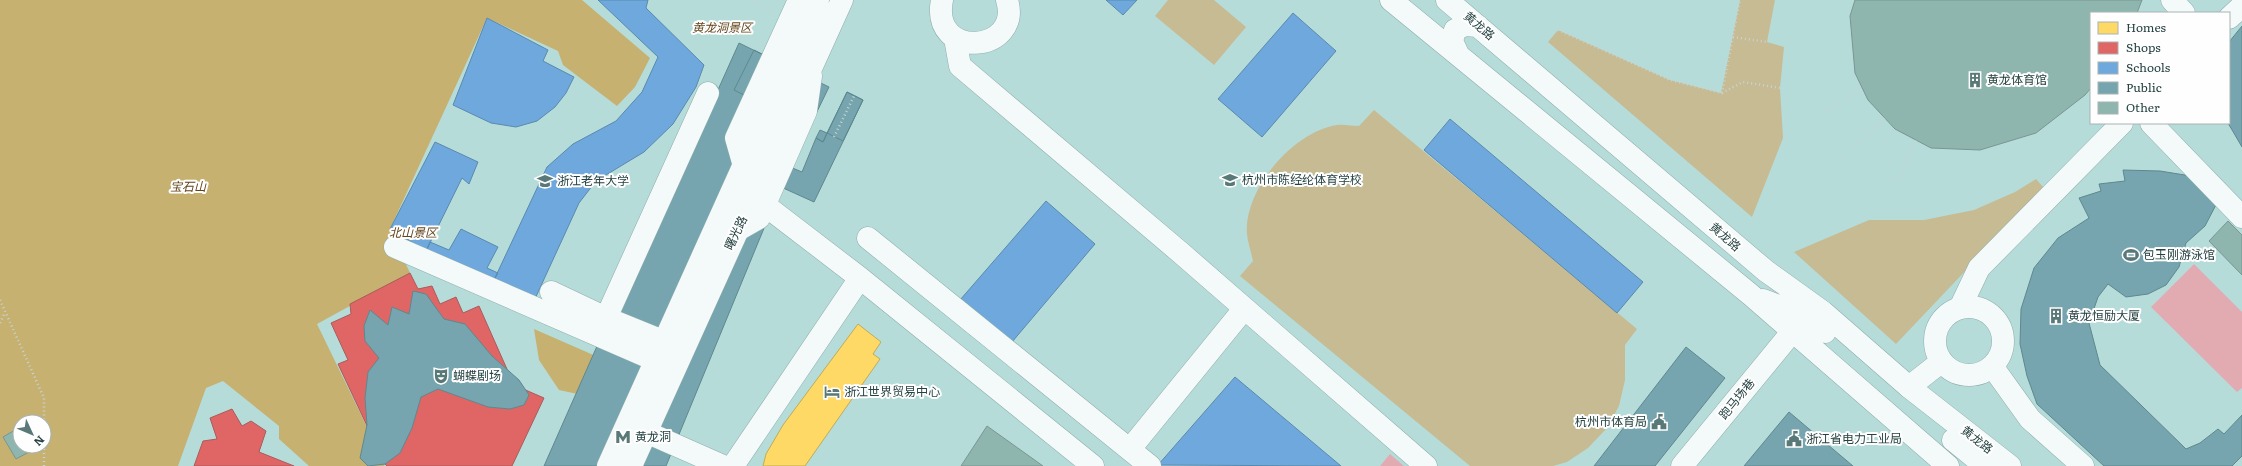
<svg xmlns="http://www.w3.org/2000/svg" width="2242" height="466" viewBox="0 0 2242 466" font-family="Literata,'Noto Sans SC',serif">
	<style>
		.green { fill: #c7bb93 }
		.forest { fill: #c6b170; fill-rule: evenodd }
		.water { fill: #e2abb2 }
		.homes { fill: #ffd966; stroke: #beac5b }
		.shops { fill: #e06666; stroke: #a85c5b }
		.schools { fill: #6fa8dc; stroke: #598aae }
		.public { fill: #76a5af; stroke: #5e888e }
		.building { fill: #8eb6af; stroke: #7a9692 }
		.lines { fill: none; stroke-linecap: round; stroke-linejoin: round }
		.minor-casing { stroke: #8eadac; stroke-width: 23 }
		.major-casing { stroke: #8eadac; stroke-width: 23 }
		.path { stroke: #c8d4d2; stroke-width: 2.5; stroke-dasharray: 1 3; stroke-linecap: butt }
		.minor { stroke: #f4faf9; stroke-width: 22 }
		.major { stroke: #f4faf9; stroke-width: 22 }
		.labels { text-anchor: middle; stroke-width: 4; stroke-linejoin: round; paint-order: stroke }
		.street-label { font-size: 12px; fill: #264342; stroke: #fefefe }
		.park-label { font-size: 12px; font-style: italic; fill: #62441b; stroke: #fefefe }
		.poi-label { font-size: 12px; fill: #264342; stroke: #fefefe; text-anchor: start }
	</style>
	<rect width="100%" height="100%" fill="#b6dcda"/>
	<!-- green -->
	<path class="green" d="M1168,0h46l32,27 -32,38 -59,-49z
		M1740,0h35l-8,42 17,5 -4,41 3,50 -31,79 -204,-175 10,-12 112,50 51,13z
		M1374,110l263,219 -12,16v35l-6,26 -12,22 -19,20 -21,14 -14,4h-83l-230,-190 13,-15c-2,-9 -5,-18 -6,-27 -4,-44 47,-103 90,-109 7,-1 15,1 22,1z
		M2036,179l8,9 -148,156 -102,-92 75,-32h55l50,-10 41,-18z"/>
	<!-- forest -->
	<path class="forest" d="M0,0h582l68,58 -15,29 -18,19 -54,-41 -5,-14 -71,-33 -97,211 20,44 -93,51 68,140 -1,2h-75l-30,-27v-13l-56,-45 -17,7 -28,78h-178zM20,422h24v24h-24z
		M534,329l64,28 -16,38 -23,-5 -20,-30z"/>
	<!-- water -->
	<path class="water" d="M2194,264l48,48v76l-5,4 -86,-85z
		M1390,454l14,12h-24z"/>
	<!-- homes -->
	<path class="homes" d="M858,324l23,18 -8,12 7,5 -75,107h-42l3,-12 17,-29z"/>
	<!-- shops -->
	<path class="shops" d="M410,273l8,16 14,-3 8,18 16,-7 7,16 16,-7 35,79 30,13 -32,68h-125l-2,-2 -47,-100 10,-4 -17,-37 20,-9 -1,-10z
		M232,409l10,17 9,-5 15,10 -7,21 35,14h-100l9,-25 14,-2 -7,-21z"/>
	<!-- schools -->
	<path class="schools" d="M598,0h50l-2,8 58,57 -8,22 -23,37 -29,28 -48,29 -17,22 -45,98 -41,-19 54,-115 26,-23 43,-23 26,-29 16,-35z
		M1106,0h31l-14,15z
		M1293,13l43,38 -74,86 -44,-38z
		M487,18l61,32 -5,11 31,16 -8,16 -11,14 -18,14 -21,6 -25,-4 -38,-18z
		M1450,119l193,163 -26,31 -193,-163z
		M435,142l43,20 -9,22 -7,-6 -36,73 -36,-22z
		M1046,201l49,43 -83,98 -52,-42z
		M461,229l37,18 -11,21 11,5 -5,9 -67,-31 4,-9 19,8z
		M1235,377l106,89 -183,-1z"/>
	<!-- public -->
	<path class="public" d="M2242,26v121l-14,-24 1,-81z
		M739,43l90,44 -39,80 12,5 14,-34 7,4 24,-50 16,8 -49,102 -33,-15 -115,279h-122l69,-156 21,-33z
		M754,50l10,5 -20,40 -10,-5z
		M847,92l16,8 -20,41 -16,-8z
		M820,130l7,3 -4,9 -7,-4z
		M2123,170l37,1 31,5 28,23 -14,27 -19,17 -7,24 -13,18 -18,9 -22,3 -18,-13 -10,13 -9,26 11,42 86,84 14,-6 18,-14 6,5 18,-19v41l-10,10h-128l-67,-62 -10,-28 -7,-32 1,-35 13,-41 24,-30 31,-20 -10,-20 22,-7 -2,-7 26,-3z
		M413,291l13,3 18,25 21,5 27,32 27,24 10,15 -5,10 -14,4 -22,-2 -50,-18 -17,8 -9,31 -12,25 -15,11 -17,2 -8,-8 7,-33 -2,-27 3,-26 11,-14 -14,-17 -1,-15 6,-16 18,15 4,-18 17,7z
		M1686,347l39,31 -70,88h-61z
		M1789,412l64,54h-109z"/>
	<!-- building -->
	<path class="building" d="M1855,0h287l-5,13h-46v75l-6,7 -49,38 -56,17 -49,-2 -36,-19 -27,-29 -13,-27 -5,-57z
		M2228,221l14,14v40l-33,-34z
		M987,426l56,40h-82z
		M20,427v19h20l-24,13 -13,-22z"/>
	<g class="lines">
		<defs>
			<path id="minor" d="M942,0c-12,61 81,53 65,0
				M2172,0l12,13
				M2229,18l13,-12
				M955,38l5,28 221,187 245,213
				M2151,123l91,94
				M744,166l-8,-28 63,-138
				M753,196l107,82
				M738,230l21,-12 47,-107 5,-35
				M868,238l282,228
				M395,247l262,114
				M551,292l55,26 59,24
				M1935 341a34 34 0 1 1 68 0a34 34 0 1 1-68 0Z
				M1960,308l19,-40 143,-145
				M606,318l102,-225
				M1992,366l38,53 53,47
				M1909,387l32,-25
				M646,432l77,34
				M1130,449l114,-140
				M733,466l127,-188 233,188
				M1682,466l110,-134"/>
			<path id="major" d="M1391,0l360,295 197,171
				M1447,0l319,271 57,41 86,75 101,79
				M1458,54l-6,-13 3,-11 10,-5 13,1
				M1763,300l46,18 16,14
				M1953,440l32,26
				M608,466l210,-466
				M631,466l211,-466"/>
		</defs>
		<!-- minor casing -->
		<use href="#minor" class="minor-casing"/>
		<!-- major casing -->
		<use href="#major" class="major-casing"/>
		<!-- path -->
		<path class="path" d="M753,0l20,14
			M1558,30l112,50 52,13 18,-93
			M1733,37l34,5
			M1722,93l21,-11 37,6
			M1825,111l38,-22
			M834,137l20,-41
			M1855,147l30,-29
			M1899,178l17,-38
			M0,300l44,98v24
			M0,323l5,-11
			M44,466v-20"/>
		<!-- minor -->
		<use href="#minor" class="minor"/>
		<!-- major -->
		<use href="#major" class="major"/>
	</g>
	<!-- icons -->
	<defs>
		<symbol id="building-bare" viewBox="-9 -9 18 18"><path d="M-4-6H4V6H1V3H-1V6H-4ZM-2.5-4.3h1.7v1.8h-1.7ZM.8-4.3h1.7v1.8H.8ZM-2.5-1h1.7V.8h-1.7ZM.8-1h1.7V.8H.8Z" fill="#587977" stroke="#fefefe" stroke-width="2.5" paint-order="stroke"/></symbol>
		<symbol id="university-bare" viewBox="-9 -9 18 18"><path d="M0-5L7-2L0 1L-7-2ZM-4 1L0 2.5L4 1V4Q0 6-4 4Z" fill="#587977" stroke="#fefefe" stroke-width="2.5" paint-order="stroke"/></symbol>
		<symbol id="stadium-bare" viewBox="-9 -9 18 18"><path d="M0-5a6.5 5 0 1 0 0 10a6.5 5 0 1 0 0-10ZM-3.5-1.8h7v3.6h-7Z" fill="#587977" stroke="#fefefe" stroke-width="2.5" paint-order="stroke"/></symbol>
		<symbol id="theatre-bare" viewBox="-9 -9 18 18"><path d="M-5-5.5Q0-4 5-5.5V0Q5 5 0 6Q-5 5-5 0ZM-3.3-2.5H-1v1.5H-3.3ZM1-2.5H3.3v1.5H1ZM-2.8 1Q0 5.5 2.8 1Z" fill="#587977" stroke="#fefefe" stroke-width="2.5" paint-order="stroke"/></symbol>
		<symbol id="hotel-bare" viewBox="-9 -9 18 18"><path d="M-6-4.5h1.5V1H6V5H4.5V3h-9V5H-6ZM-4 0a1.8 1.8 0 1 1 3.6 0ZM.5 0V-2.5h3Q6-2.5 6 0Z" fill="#587977" stroke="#fefefe" stroke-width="2.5" paint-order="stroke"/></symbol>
		<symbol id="civic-bare" viewBox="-9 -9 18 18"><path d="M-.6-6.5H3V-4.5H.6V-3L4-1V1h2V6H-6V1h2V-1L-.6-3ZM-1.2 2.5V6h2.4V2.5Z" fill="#587977" stroke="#fefefe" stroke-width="2.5" paint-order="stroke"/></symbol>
		<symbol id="metro-bare" viewBox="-9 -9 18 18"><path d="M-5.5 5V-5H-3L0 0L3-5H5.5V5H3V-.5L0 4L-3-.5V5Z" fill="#587977" stroke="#fefefe" stroke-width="2.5" paint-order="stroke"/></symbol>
	</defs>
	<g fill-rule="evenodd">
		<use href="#building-bare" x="1964" y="69" width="22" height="22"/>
		<use href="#university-bare" x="1219" y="169" width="22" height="22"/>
		<use href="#university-bare" x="534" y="170" width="22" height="22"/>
		<use href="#stadium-bare" x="2120" y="244" width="22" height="22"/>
		<use href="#building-bare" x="2045" y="305" width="22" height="22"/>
		<use href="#theatre-bare" x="430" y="365" width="22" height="22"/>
		<use href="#hotel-bare" x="821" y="381" width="22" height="22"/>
		<use href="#civic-bare" x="1648" y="411" width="22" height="22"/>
		<use href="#metro-bare" x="612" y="426" width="22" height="22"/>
		<use href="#civic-bare" x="1783" y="428" width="22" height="22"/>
	</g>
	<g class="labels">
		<!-- street labels -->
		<g class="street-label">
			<text transform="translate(1479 26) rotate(40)" y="4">黄龙路</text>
			<text transform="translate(736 233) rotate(-65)" y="4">曙光路</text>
			<text transform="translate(1725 237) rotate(41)" y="4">黄龙路</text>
			<text transform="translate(1737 399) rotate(-51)" y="4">跑马场巷</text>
			<text transform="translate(1977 440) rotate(38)" y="4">黄龙路</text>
		</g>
		<!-- park labels -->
		<g class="park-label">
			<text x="722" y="32">黄龙洞景区</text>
			<text x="188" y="191">宝石山</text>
			<text x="413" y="237">北山景区</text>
		</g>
		<!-- poi labels -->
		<g class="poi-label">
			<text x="1987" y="84">黄龙体育馆</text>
			<text x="1242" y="184">杭州市陈经纶体育学校</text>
			<text x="557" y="185">浙江老年大学</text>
			<text x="2143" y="259">包玉刚游泳馆</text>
			<text x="2068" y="320">黄龙恒励大厦</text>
			<text x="453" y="380">蝴蝶剧场</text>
			<text x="844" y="396">浙江世界贸易中心</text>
			<text x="1647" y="426" text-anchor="end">杭州市体育局</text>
			<text x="635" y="441">黄龙洞</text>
			<text x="1806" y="443">浙江省电力工业局</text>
		</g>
	</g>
	<!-- legend -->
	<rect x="2090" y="12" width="140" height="112" fill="#fefefe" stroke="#a8b3b3"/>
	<rect x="2098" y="22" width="20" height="12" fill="#ffd966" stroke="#a8b3b3"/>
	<text x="2126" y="32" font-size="12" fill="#264342">Homes</text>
	<rect x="2098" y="42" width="20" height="12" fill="#e06666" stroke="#a8b3b3"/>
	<text x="2126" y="52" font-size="12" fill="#264342">Shops</text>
	<rect x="2098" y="62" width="20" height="12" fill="#6fa8dc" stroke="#a8b3b3"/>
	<text x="2126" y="72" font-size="12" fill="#264342">Schools</text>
	<rect x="2098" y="82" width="20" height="12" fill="#76a5af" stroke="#a8b3b3"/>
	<text x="2126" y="92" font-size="12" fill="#264342">Public</text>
	<rect x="2098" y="102" width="20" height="12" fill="#8eb6af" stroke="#a8b3b3"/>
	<text x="2126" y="112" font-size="12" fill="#264342">Other</text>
	<!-- north arrow -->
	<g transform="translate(32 434) rotate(134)"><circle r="19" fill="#fefefe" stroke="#a8b3b3"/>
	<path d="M0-3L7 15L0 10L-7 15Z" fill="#587977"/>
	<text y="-6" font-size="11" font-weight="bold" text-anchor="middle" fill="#264342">N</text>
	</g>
</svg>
